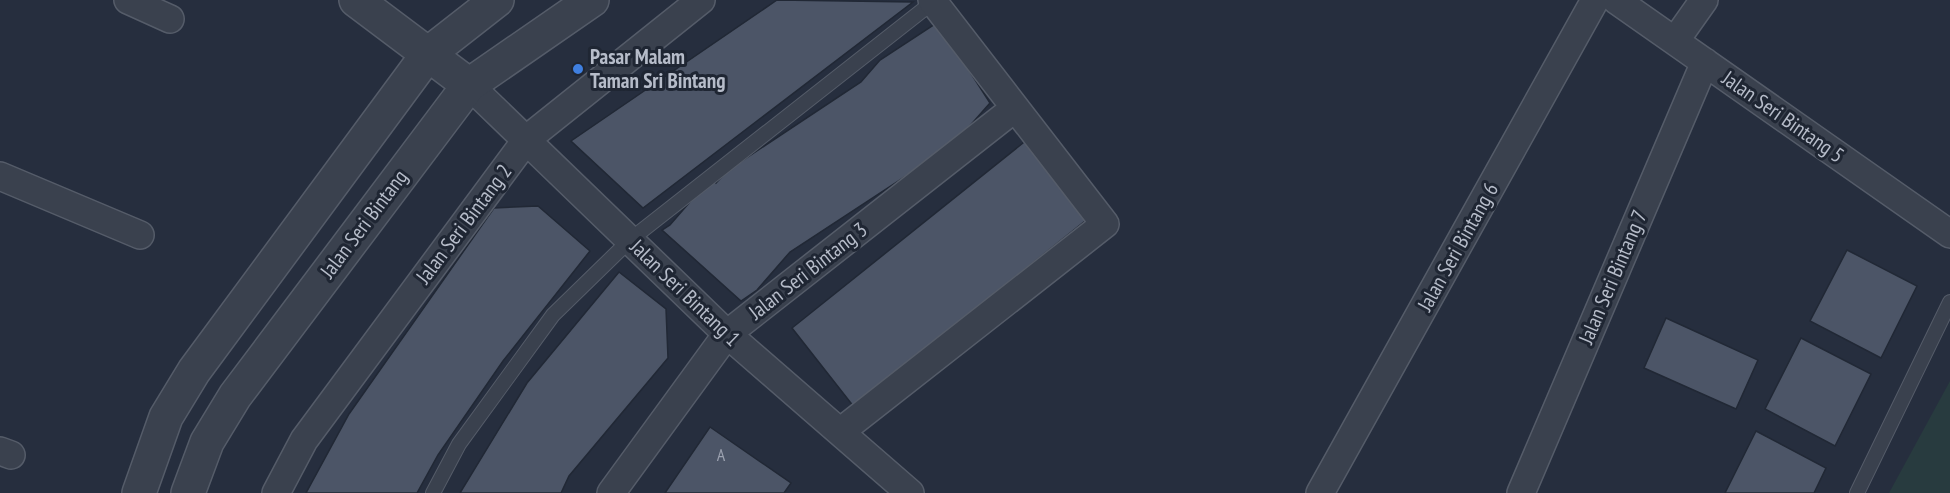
<svg xmlns="http://www.w3.org/2000/svg" width="1950" height="493" viewBox="0 0 1950 493" font-family="'PT Sans Narrow',sans-serif">
	<style>
		.green { fill: #283b3f }
		.building { fill: #4c5567; stroke: #212835; stroke-width: 1.5 }
		.lines { fill: none; stroke-linecap: round; stroke-linejoin: round }
		.service-casing { stroke: #555c69; stroke-width: 16 }
		.minor-casing { stroke: #555c69; stroke-width: 30 }
		.tertiary-casing { stroke: #555c69; stroke-width: 36 }
		.service { stroke: #3a414e; stroke-width: 14 }
		.minor { stroke: #3a414e; stroke-width: 27 }
		.tertiary { stroke: #3a414e; stroke-width: 33 }
		.shop-dot { fill: #3f7fe0; stroke: #1f2633; stroke-width: 2 }
		.labels { text-anchor: middle; stroke-width: 6; stroke-linejoin: round; paint-order: stroke }
		.number-label { font-size: 18px; fill: #9ca2b0 }
		.poi-label { font-size: 21px; font-weight: bold; fill: #b6bcc9; stroke: #1f2633; text-anchor: start }
		.street-label { font-size: 21px; fill: #b6bcc9; stroke: #1f2633 }
	</style>
	<rect width="100%" height="100%" fill="#262e3e"/>
	<!-- green -->
	<path class="green" d="M1950,381v112h-61z"/>
	<!-- building -->
	<path class="building" d="M777,0l136,2 -270,206 -72,-67z
		M938,22l52,81 -38,43 -162,106 -33,38 -16,11 -79,-71 8,-5 32,-37 12,-8 2,3 12,-13 133,-88 19,-22z
		M1028,139l62,78 -236,190 -62,-79z
		M538,206l52,45 -87,110 -65,94 -21,38h-111l43,-79 145,-206z
		M1847,250l70,36 -36,72 -71,-37z
		M619,272l47,37 2,49 -99,118 -8,17h-101l67,-110z
		M1666,318l92,42 -22,49 -92,-41z
		M1801,338l70,36 -36,72 -70,-37z
		M710,427l81,56 -7,10h-119z
		M1756,431l70,37 -12,25h-89z"/>
	<g class="lines">
		<defs>
			<path id="service" d="M433,493l26,-49 94,-129 77,-75 303,-238
				M1857,493l93,-191"/>
			<path id="minor" d="M128,0l42,19
				M1616,0l334,234
				M1675,41l29,-41
				M469,85l258,249 183,159
				M0,176l140,59
				M840,432l265,-208 -173,-224
				M0,451l11,4
				M276,493l28,-53 223,-301 174,-139
				M611,493l116,-159 288,-226
				M1320,493l275,-493
				M1521,493l184,-431"/>
			<path id="tertiary" d="M356,0l113,85
				M139,493l27,-76 28,-46 234,-317 69,-54
				M188,493l19,-51 28,-46 234,-311 123,-85"/>
		</defs>
		<!-- service casing -->
		<use href="#service" class="service-casing"/>
		<!-- minor casing -->
		<use href="#minor" class="minor-casing"/>
		<!-- tertiary casing -->
		<use href="#tertiary" class="tertiary-casing"/>
		<!-- service -->
		<use href="#service" class="service"/>
		<!-- minor -->
		<use href="#minor" class="minor"/>
		<!-- tertiary -->
		<use href="#tertiary" class="tertiary"/>
	</g>
	<!-- markers -->
	<circle class="shop-dot" cx="578" cy="69" r="6"/>
	<g class="labels">
		<!-- number labels -->
		<g class="number-label">
			<text x="721" y="461">A</text>
		</g>
		<!-- poi labels -->
		<g class="poi-label">
			<text x="590" y="64">Pasar Malam<tspan x="590" dy="24">Taman Sri Bintang</tspan></text>
		</g>
		<!-- street labels -->
		<g class="street-label">
			<text transform="translate(1783 117) rotate(35)" y="7">Jalan Seri Bintang 5</text>
			<text transform="translate(364 224) rotate(-53)" y="7">Jalan Seri Bintang</text>
			<text transform="translate(464 224) rotate(-53)" y="7">Jalan Seri Bintang 2</text>
			<text transform="translate(1458 247) rotate(-61)" y="7">Jalan Seri Bintang 6</text>
			<text transform="translate(808 271) rotate(-38)" y="7">Jalan Seri Bintang 3</text>
			<text transform="translate(1613 277) rotate(-67)" y="7">Jalan Seri Bintang 7</text>
			<text transform="translate(685 293) rotate(44)" y="7">Jalan Seri Bintang 1</text>
		</g>
	</g>
</svg>
